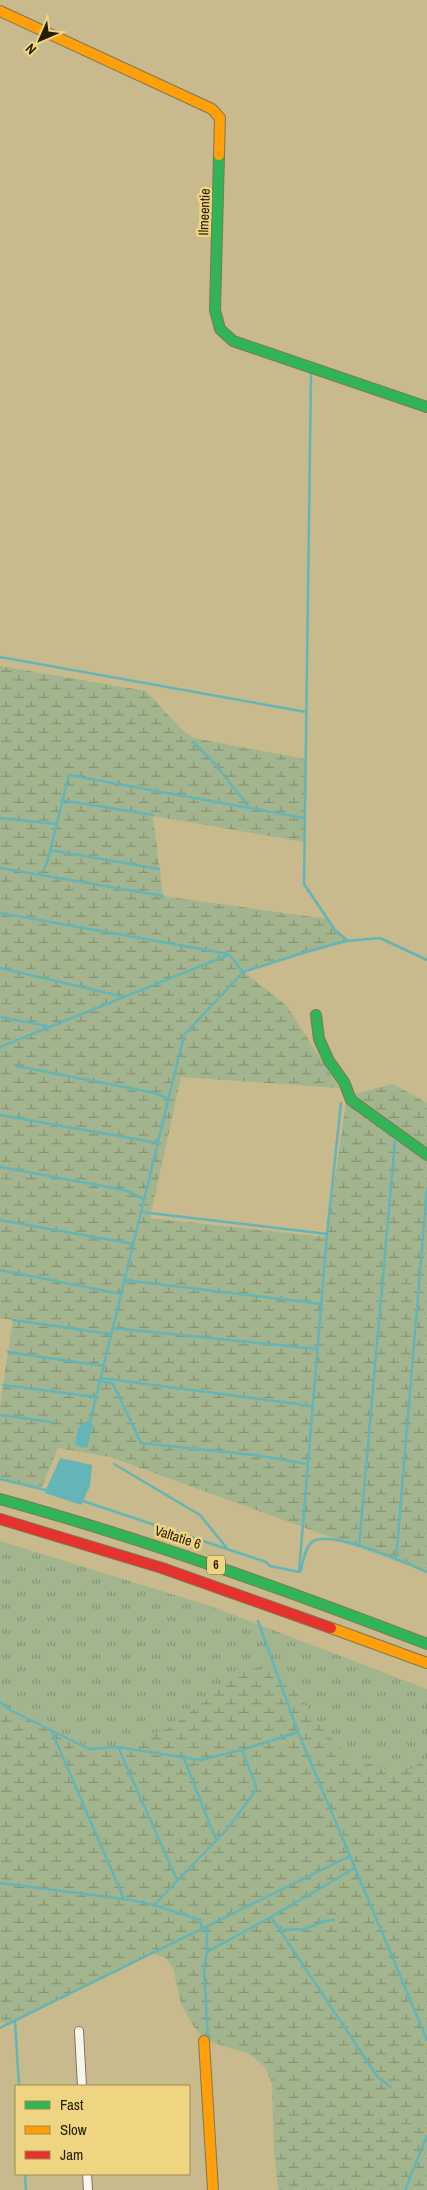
<svg xmlns="http://www.w3.org/2000/svg" width="427" height="2190" viewBox="0 0 427 2190" font-family="'Archivo Narrow',sans-serif">
	<style>
		.grass { fill: url(#grass-tufts) }
		.wetland { fill: url(#wetland-marsh) }
		.water { fill: #63b5b7 }
		.lines { fill: none; stroke-linecap: round; stroke-linejoin: round }
		.stream { stroke: #63b5b7; stroke-width: 2.5 }
		.street-casing { stroke: #7f7659; stroke-width: 10 }
		.fast-casing { stroke: #7f7659; stroke-width: 12 }
		.slow-casing { stroke: #7f7659; stroke-width: 12 }
		.jam-casing { stroke: #7f7659; stroke-width: 12 }
		.street { stroke: #f7f5ee; stroke-width: 8 }
		.fast { stroke: #30b455; stroke-width: 10 }
		.slow { stroke: #ff9f0a; stroke-width: 10 }
		.jam { stroke: #e5322d; stroke-width: 10 }
		.labels { text-anchor: middle; stroke-width: 5; stroke-linejoin: round; paint-order: stroke }
		.shield { fill: #efd481; stroke: #625429; stroke-width: 1 }
		.shield-label { font-size: 12px; font-weight: bold; fill: #251d03 }
		.street-label { font-size: 14px; fill: #251d03; stroke: #efd481 }
	</style>
	<defs>
		<pattern id="grass-tufts" width="24" height="20" patternUnits="userSpaceOnUse" patternTransform="scale(1.25)"><rect width="24" height="20" fill="#a3b58e"/><path d="M3 7l-1-3M5 7V3M7 7l1-3M15 17l-1-3M17 17v-4M19 17l1-3" fill="none" stroke="#859372"/></pattern>
		<pattern id="wetland-marsh" width="20" height="14" patternUnits="userSpaceOnUse" patternTransform="scale(1.25)"><rect width="20" height="14" fill="#a3b58e"/><path d="M1 5h8M5 5V1M11 12h8M15 12V8" fill="none" stroke="#859372"/></pattern>
	</defs>
	<rect width="100%" height="100%" fill="#c8ba8c"/>
	<!-- grass -->
	<path class="grass" d="M0,1541l210,65 217,83v199l-427,-143z"/>
	<!-- wetland -->
	<path class="wetland" d="M0,666l146,25 36,39 12,8 111,21 -1,83 -151,-26 10,80 164,23 19,22 -102,31 43,34 52,82 -158,-11 -31,141 176,19 21,-141 46,-12 34,19v469l-317,-115 -52,-9 -17,41 -41,-10v-74l13,-85 -13,-2z
		M256,1668h16l15,10 39,55 24,24 36,12h25l16,-11v432h-149l-4,-41 -2,-65 -7,-17 -16,-13 -44,-14 -11,-13 -13,-23 -8,-36 -7,-10 -14,-5 -144,71 -8,-2v-320l10,8 78,39 30,-2 55,-21 66,-53z"/>
	<!-- water -->
	<path class="water" d="M86,1421l7,3 -6,24 -12,-3 3,-17z
		M60,1458l32,7 -2,21 -9,19 -36,-12c4,-12 10,-22 15,-35z"/>
	<g class="lines">
		<!-- stream -->
		<path class="stream" d="M311,373l-7,511 31,46 12,10
			M0,657l306,55
			M193,742l22,22 33,42
			M61,800l92,15
			M0,818l56,6
			M50,850l109,19
			M0,868l163,28
			M41,875l6,-12 22,-88 235,43
			M0,913l229,41 14,18
			M0,968l120,28
			M0,1017l47,9
			M0,1047l228,-92
			M16,1066l139,27 14,6
			M0,1115l158,28
			M0,1167l124,23 20,9
			M141,1212l186,22
			M0,1220l133,24
			M0,1270l121,24
			M124,1280l197,24
			M13,1320l98,14
			M113,1328l204,21
			M8,1352l96,14
			M101,1378l211,28
			M100,1381l13,3 28,59 113,12 54,9
			M3,1385l93,12
			M0,1415l52,7
			M90,1422l94,-387 59,-63 63,-20 40,-11 34,-3 47,22
			M114,1464l86,51 26,32
			M0,1479l46,11
			M83,1501l183,61 4,4 29,6
			M359,1546l36,-405
			M396,1560l31,-372
			M299,1572l28,-338 14,-131
			M299,1572l2,-2c2,-9 4,-22 11,-28 16,-14 97,22 115,30
			M258,1621l40,111 129,308
			M0,1702l10,8 79,39 29,-2 82,13 42,-10 56,-18
			M52,1732l72,167
			M118,1747l59,133
			M183,1756l33,84
			M0,1883l131,17 23,5 46,15 2,9
			M154,1905l75,-78 27,-37 -1,-7 -13,-33
			M271,1917l106,159 13,11
			M207,1927v25l-3,16 4,72
			M279,1930l26,-1 20,-8 9,-1
			M207,1952l64,-35 84,-49
			M15,2021l4,65
			M0,2028l350,-172
			M25,2174l1,16
			M405,2190l22,-54"/>
		<defs>
			<path id="street" d="M79,2031l3,55
				M87,2174l1,16"/>
			<path id="fast" d="M219,155l-4,155 5,19 13,12 194,66
				M316,1015l3,24 10,22 15,21 7,18 76,55
				M0,1499c145,40 286,91 427,145"/>
			<path id="slow" d="M0,11l212,98 8,9 -1,37
				M331,1628l96,35
				M204,2041l9,149"/>
			<path id="jam" d="M0,1519l162,49 169,60"/>
		</defs>
		<!-- street casing -->
		<use href="#street" class="street-casing"/>
		<!-- fast casing -->
		<use href="#fast" class="fast-casing"/>
		<!-- slow casing -->
		<use href="#slow" class="slow-casing"/>
		<!-- jam casing -->
		<use href="#jam" class="jam-casing"/>
		<!-- street -->
		<use href="#street" class="street"/>
		<!-- fast -->
		<use href="#fast" class="fast"/>
		<!-- slow -->
		<use href="#slow" class="slow"/>
		<!-- jam -->
		<use href="#jam" class="jam"/>
	</g>
	<g class="labels">
		<!-- shield labels -->
		<rect class="shield" x="207" y="1555.5" width="18" height="19" rx="4"/>
		<g class="shield-label">
			<text x="216" y="1569">6</text>
		</g>
		<!-- street labels -->
		<g class="street-label">
			<text transform="translate(204 212) rotate(-88)" y="5">Ilmeentie</text>
			<text transform="translate(178 1537) rotate(18)" y="5">Valtatie 6</text>
		</g>
	</g>
	<!-- legend -->
	<rect x="15" y="2085" width="175" height="90" fill="#efd481" stroke="#9e8b4f"/>
	<rect x="25" y="2101" width="25" height="8" fill="#30b455" stroke="#9e8b4f"/>
	<text x="60" y="2110" font-size="15" fill="#251d03">Fast</text>
	<rect x="25" y="2126" width="25" height="8" fill="#ff9f0a" stroke="#9e8b4f"/>
	<text x="60" y="2135" font-size="15" fill="#251d03">Slow</text>
	<rect x="25" y="2151" width="25" height="8" fill="#e5322d" stroke="#9e8b4f"/>
	<text x="60" y="2160" font-size="15" fill="#251d03">Jam</text>
	<!-- north arrow -->
	<g transform="translate(40 40) rotate(225)" stroke="#efd481" stroke-width="4" paint-order="stroke">
	<path d="M0-4L9 19L0 12L-9 19Z" fill="#251d03"/>
	<text y="-8" font-size="14" font-weight="bold" text-anchor="middle" fill="#251d03">N</text>
	</g>
</svg>
